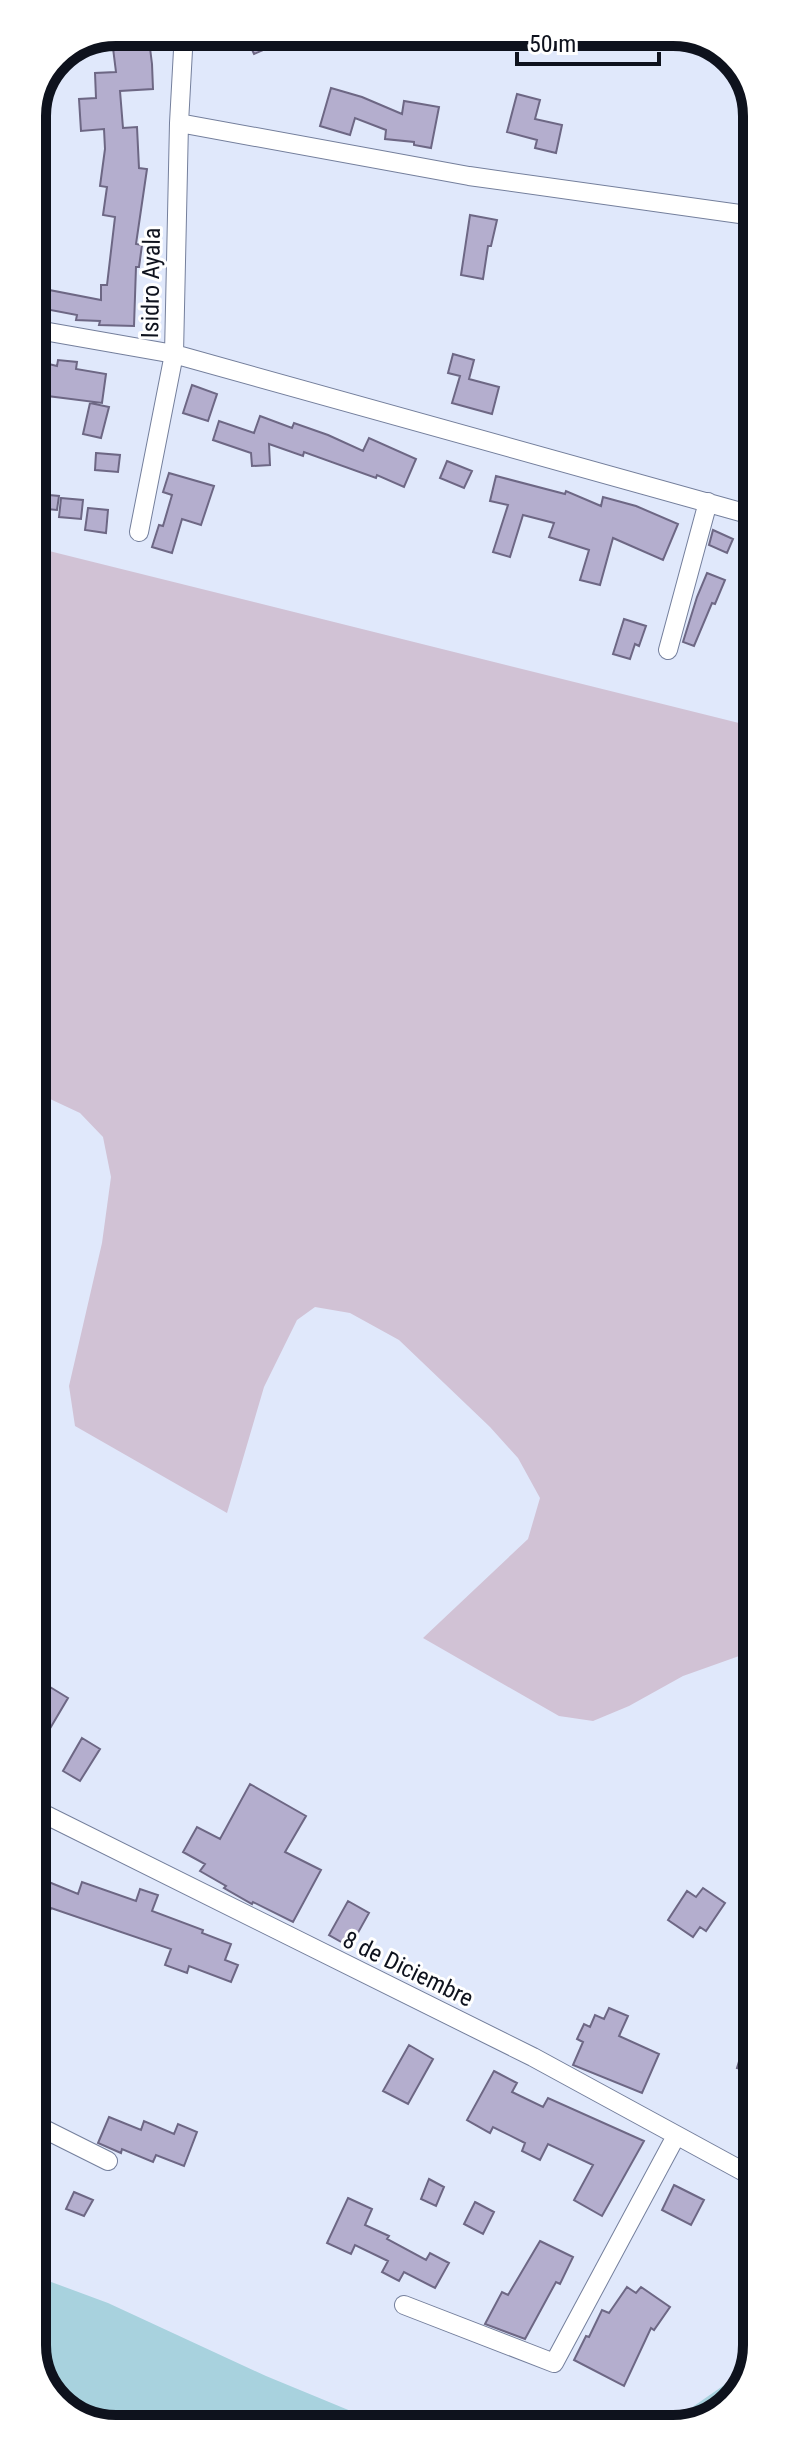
<svg xmlns="http://www.w3.org/2000/svg" width="789" height="2461" viewBox="0 0 789 2461" font-family="'Roboto Condensed',sans-serif">
	<style>
		.green { fill: #d1c2d5 }
		.water { fill: #a8d2de }
		.building { fill: #b4aece; stroke: #6d6784; stroke-width: 2 }
		.lines { fill: none; stroke-linecap: round; stroke-linejoin: round }
		.minor-casing { stroke: #747f9c; stroke-width: 20 }
		.minor { stroke: #fff; stroke-width: 18 }
		.labels { text-anchor: middle; stroke-width: 6; stroke-linejoin: round; paint-order: stroke }
		.street-label { font-size: 24px; fill: #0e121d; stroke: #fff }
		.rim { fill: none; stroke: #0e121d; stroke-width: 10 }
	</style>
	<rect width="100%" height="100%" fill="#e0e8fb"/>
	<!-- green -->
	<path class="green" d="M33,547l722,180 1,923 -73,26 -54,30 -36,15 -34,-5 -136,-78 105,-99 12,-41 -22,-40 -28,-31 -91,-87 -49,-27 -35,-6 -18,13 -33,67 -37,126 -152,-87 -6,-40 33,-143 9,-66 -8,-40 -23,-24 -47,-22z"/>
	<!-- water -->
	<path class="water" d="M35,2276l73,27 158,73 126,52 -282,1 -49,-20 -26,-42z
		M743,2372l5,1 -9,24 -44,29 -153,1 32,-13 50,12h41z"/>
	<!-- building -->
	<path class="building" d="M115,32h33l4,32 1,25 -33,2 3,37 14,-1 2,41 8,1 -11,75 6,1 -3,22h-3l-2,59 -35,-1 1,-4 -24,-1 1,-5 -37,-7 4,-19 57,11v-15h6l8,-68 -12,-2 4,-28 -7,-1 5,-37 -1,-20 -23,2 -2,-32 17,-1 -1,-25 21,-1 -3,-24h2z
		M244,32h61l-51,22z
		M331,88l31,9 40,17 2,-13 35,6 -8,41 -17,-3v-3l-29,-3 1,-9 -31,-12 -5,17 -30,-9z
		M517,94l23,6 -5,19 27,6 -6,28 -21,-5 2,-8 -30,-8z
		M470,215l27,5 -6,26h-3l-5,33 -22,-4z
		M453,354l21,6 -5,19 30,8 -7,27 -40,-11 8,-27 -12,-3z
		M32,360l25,6 1,-6 19,2 -1,7 30,5 -4,29 -70,-9z
		M192,385l25,9 -9,27 -25,-8z
		M90,403l19,4 -8,31 -18,-4z
		M260,416l32,12 2,-5 34,12 35,16 6,-13 47,21 -12,28 -27,-12 -1,3 -72,-26 -1,4 -34,-12 1,21 -18,1 -1,-13 -38,-13 6,-19 35,12z
		M96,453l24,2 -2,17 -23,-2z
		M447,461l25,10 -8,17 -24,-10z
		M169,473l45,13 -13,39 -19,-6 -10,34 -20,-6 7,-22 4,1 9,-31 -9,-3z
		M496,476l69,18 1,-3 35,15 2,-9 33,9 42,18 -15,36 -50,-22 -13,47 -20,-5 9,-30 -40,-13 5,-14 -31,-8 -13,42 -17,-5 15,-47 -18,-4z
		M38,494l21,2 -2,14 -21,-2z
		M61,498l22,2 -2,19 -22,-2z
		M88,508l20,2 -2,23 -21,-3z
		M713,530l20,9 -6,14 -18,-8z
		M707,573l18,7 -10,24 -3,-1 -18,43 -11,-4 14,-45z
		M624,619l22,7 -7,20 -4,-2 -5,15 -17,-5z
		M50,1687l18,11 -23,39 -11,-6v-34l8,4z
		M82,1738l18,11 -20,32 -17,-10z
		M250,1784l56,32 -21,36 36,18 -28,52 -40,-20 -1,2 -28,-16 2,-2 -26,-15 5,-7 -22,-12 14,-25 23,12z
		M34,1876l44,18 4,-12 54,19 4,-12 18,6 -6,16 51,19 -1,3 29,11 -6,16 13,5 -7,17 -42,-16 -2,7 -22,-8 6,-16 -120,-41 -17,39z
		M703,1888l22,15 -19,28 -6,-4 -7,10 -25,-17 19,-29 9,6z
		M348,1901l21,12 -19,34 -21,-12z
		M609,2008l19,8 -9,20 40,18 -17,39 -69,-28 10,-23 -6,-3 7,-15 6,3 5,-12 9,4z
		M409,2045l24,14 -25,45 -25,-13z
		M744,2045l13,3v25l-20,-5z
		M494,2071l23,12 -5,9 31,15 5,-9 96,43 -42,75 -28,-16 19,-35 -45,-21 -8,16 -18,-9 3,-8 -32,-16 -3,6 -23,-13z
		M109,2117l32,13 3,-9 30,13 4,-10 19,8 -13,34 -28,-11 -3,7 -31,-13 -1,4 -23,-10z
		M429,2179l15,8 -8,19 -15,-7z
		M674,2185l30,15 -13,25 -29,-15z
		M74,2192l19,8 -9,16 -18,-7z
		M348,2198l24,11 -7,16 24,11 -2,3 39,21 4,-7 19,10 -14,25 -31,-16 -5,9 -17,-9 6,-11 -33,-16 -4,9 -24,-11z
		M475,2202l19,10 -11,22 -19,-10z
		M540,2241l33,16 -13,27 -4,-2 -31,57 -40,-15 17,-32 6,3z
		M627,2287l9,6 5,-6 29,20 -16,23 -3,-2 -27,58 -50,-26 12,-24 3,1 13,-27 7,3z"/>
	<g class="lines">
		<defs>
			<path id="minor" d="M179,123l290,53 285,40
				M32,329l142,25 581,162
				M139,532l35,-178 5,-231 5,-91
				M668,650l40,-148
				M34,1809l499,248 224,122
				M34,2124l74,37
				M404,2305l150,58 122,-227"/>
		</defs>
		<!-- minor casing -->
		<use href="#minor" class="minor-casing"/>
		<!-- minor -->
		<use href="#minor" class="minor"/>
	</g>
	<g class="labels">
		<!-- street labels -->
		<g class="street-label">
			<text transform="translate(151 283) rotate(-89)" y="8">Isidro Ayala</text>
			<text transform="translate(408 1969) rotate(26)" y="8">8 de Diciembre</text>
		</g>
	</g>
	<!-- crop -->
	<path d="M0 0H789V2461H0ZM116 46H673A70 70 0 0 1 743 116V2345A70 70 0 0 1 673 2415H116A70 70 0 0 1 46 2345V116A70 70 0 0 1 116 46Z" fill="#fff" fill-rule="evenodd"/>
	<path class="rim" d="M116 46H673A70 70 0 0 1 743 116V2345A70 70 0 0 1 673 2415H116A70 70 0 0 1 46 2345V116A70 70 0 0 1 116 46Z"/>
	<!-- scale -->
	<path d="M517 52v12h142v-12" fill="none" stroke="#0e121d" stroke-width="4"/>
	<text x="529" y="52" font-size="24" fill="#0e121d" stroke="#ffffff" stroke-width="6" paint-order="stroke">50 m</text>
</svg>
